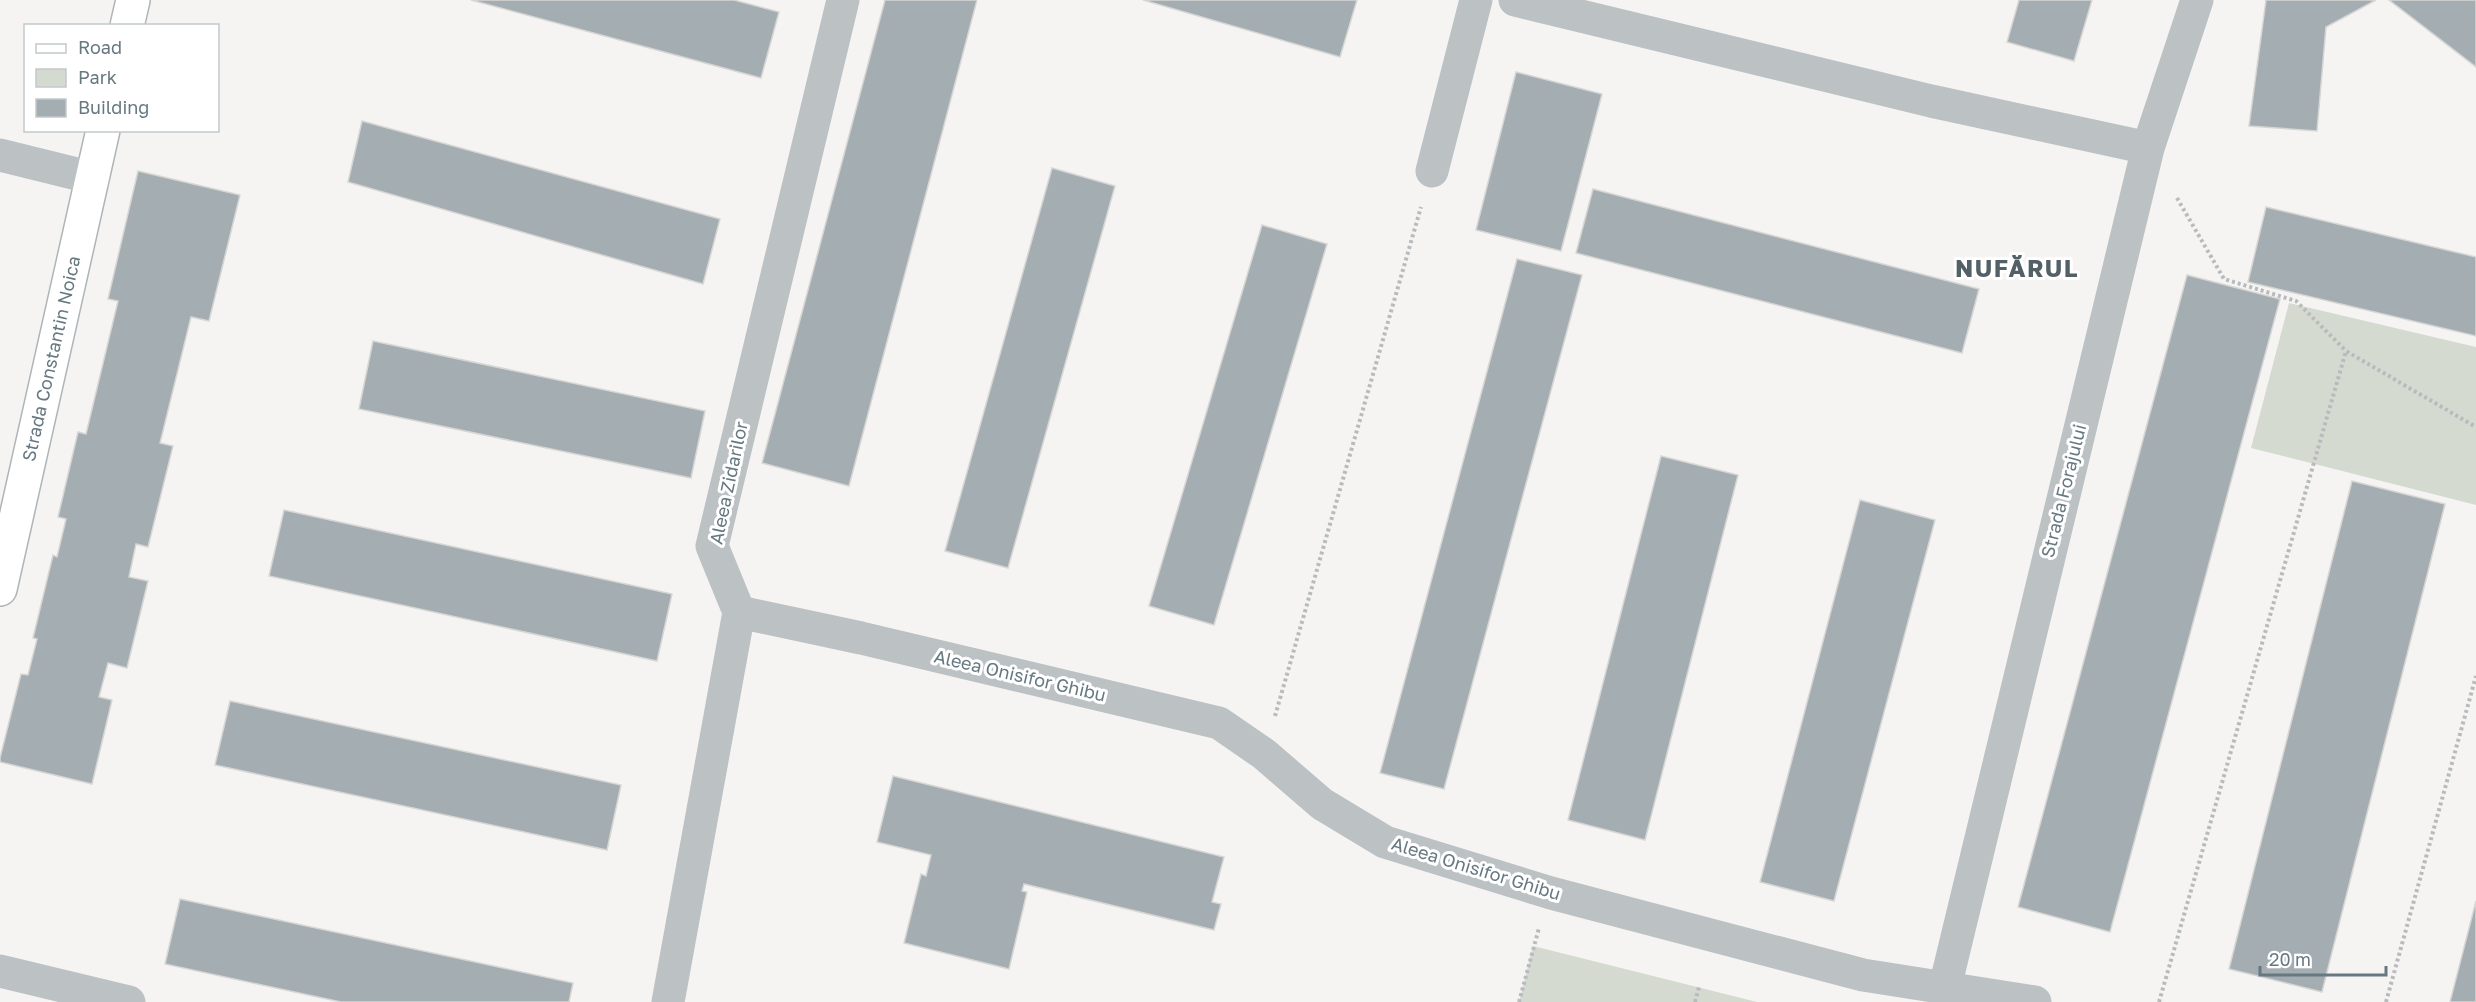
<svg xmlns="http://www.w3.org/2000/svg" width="2476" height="1002" viewBox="0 0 2476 1002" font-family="'Golos Text',sans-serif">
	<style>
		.green { fill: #d5dad1 }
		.building { fill: #a4adb1; stroke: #d6d6d4; stroke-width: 1.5 }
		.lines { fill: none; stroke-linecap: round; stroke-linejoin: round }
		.secondary-casing { stroke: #aeb5b8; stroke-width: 36 }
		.path { stroke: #b8bbbd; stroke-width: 4; stroke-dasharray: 3 3; stroke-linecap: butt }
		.street { stroke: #bcc1c3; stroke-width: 33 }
		.secondary { stroke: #fff; stroke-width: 33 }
		.labels { text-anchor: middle; stroke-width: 6; stroke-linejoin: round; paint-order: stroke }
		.street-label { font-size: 18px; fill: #667981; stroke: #fff }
		.district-label { font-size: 24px; font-weight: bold; letter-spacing: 1.5px; fill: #536166; stroke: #fff }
	</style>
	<rect width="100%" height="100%" fill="#f5f4f2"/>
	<!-- green -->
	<path class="green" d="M2289,303l187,44v158l-225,-57z
		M1533,946l224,56h-238z"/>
	<!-- building -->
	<path class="building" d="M471,0h263l45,12 -18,66z
		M885,0h92l-128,486 -87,-23z
		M1143,0h214l-17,57z
		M2019,0h73l-18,61 -67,-19z
		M2266,0h110l-50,27 -9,104 -68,-5z
		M2389,0h87v67z
		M1516,72l86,22 -41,157 -85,-21z
		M362,121l358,98 -17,65 -355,-102z
		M1052,168l63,18 -107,382 -63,-17z
		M138,171l102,24 -31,126 -18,-4 -31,126 13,3 -25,101 -12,-3 -7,33 19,4 -21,87 -19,-5 -9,34 13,3 -20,84 -92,-22v-4l21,-84 7,1 9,-36 -4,-1 20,-83 4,2 9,-38 -8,-2 20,-85 8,2 32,-133 -10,-2z
		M1593,189l386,100 -17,64 -386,-100z
		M2266,207l210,50v79l-228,-54z
		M1262,225l65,19 -113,381 -65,-19z
		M1517,259l65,16 -138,514 -64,-16z
		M2187,275l93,24 -170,633 -92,-25z
		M373,341l332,70 -14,67 -332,-69z
		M1661,456l77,19 -93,365 -77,-20z
		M2352,481l93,23 -123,488 -93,-23z
		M1860,500l75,20 -101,381 -74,-19z
		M284,510l388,84 -15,67 -388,-85z
		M230,701l391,84 -14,65 -392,-85z
		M893,776l331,81 -12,45 9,2 -7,26 -190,-46 -2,7 5,1 -18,77 -105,-26 17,-69 5,2 5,-21 -54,-13z
		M180,899l393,84 -4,19h-228l-176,-38z
		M2476,901v101h-26z"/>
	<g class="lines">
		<defs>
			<g id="secondary">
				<path d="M127,26l6,-26"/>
				<path id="s1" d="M0,589l103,-459"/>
			</g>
		</defs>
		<!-- secondary casing -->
		<use href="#secondary" class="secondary-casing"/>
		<!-- path -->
		<path class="path" d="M2177,198l47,81 72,22 50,50
			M1275,716l146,-509
			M1519,1002l20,-74
			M1695,1002l4,-15
			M2159,1002l187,-651 130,76
			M2386,1002l90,-326"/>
		<!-- street -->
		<path class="street" d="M1515,0l416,101 217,47
			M0,155l93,23
			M1432,171l44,-171
			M739,612l122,26 358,85 45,31 58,50 63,38 166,51 312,82 172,27
			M0,971l129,31
			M1945,987l203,-839 49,-148
			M668,1002l71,-390 -27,-66 131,-546"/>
		<!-- secondary -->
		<use href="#secondary" class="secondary"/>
	</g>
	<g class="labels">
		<!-- street labels -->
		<g class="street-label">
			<text dy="6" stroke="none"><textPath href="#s1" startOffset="236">Strada Constantin Noica</textPath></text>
			<text transform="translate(729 483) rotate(-78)" y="6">Aleea Zidarilor</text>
			<text transform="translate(2064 491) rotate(-76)" y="6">Strada Forajului</text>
			<text transform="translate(1020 676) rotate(13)" y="6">Aleea Onisifor Ghibu</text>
			<text transform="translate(1476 869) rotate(17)" y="6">Aleea Onisifor Ghibu</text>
		</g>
		<!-- district labels -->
		<g class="district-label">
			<text x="2017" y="277">NUFĂRUL</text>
		</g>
	</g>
	<!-- legend -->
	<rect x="24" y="24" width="195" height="108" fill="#ffffff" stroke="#c2c9cd" stroke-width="1.5"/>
	<rect x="36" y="44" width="30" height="9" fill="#ffffff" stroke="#c2c9cd" stroke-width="1.5"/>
	<text x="78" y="54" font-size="18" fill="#667981">Road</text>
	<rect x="36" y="69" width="30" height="18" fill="#d5dad1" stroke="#c2c9cd" stroke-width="1.5"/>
	<text x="78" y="84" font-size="18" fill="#667981">Park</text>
	<rect x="36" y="99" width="30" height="18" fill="#a4adb1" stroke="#c2c9cd" stroke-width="1.5"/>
	<text x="78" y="114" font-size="18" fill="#667981">Building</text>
	<!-- scale -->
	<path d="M2260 966v9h126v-9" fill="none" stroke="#667981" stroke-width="3"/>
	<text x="2269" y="966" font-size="18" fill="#667981" stroke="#ffffff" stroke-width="4.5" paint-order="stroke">20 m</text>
</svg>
